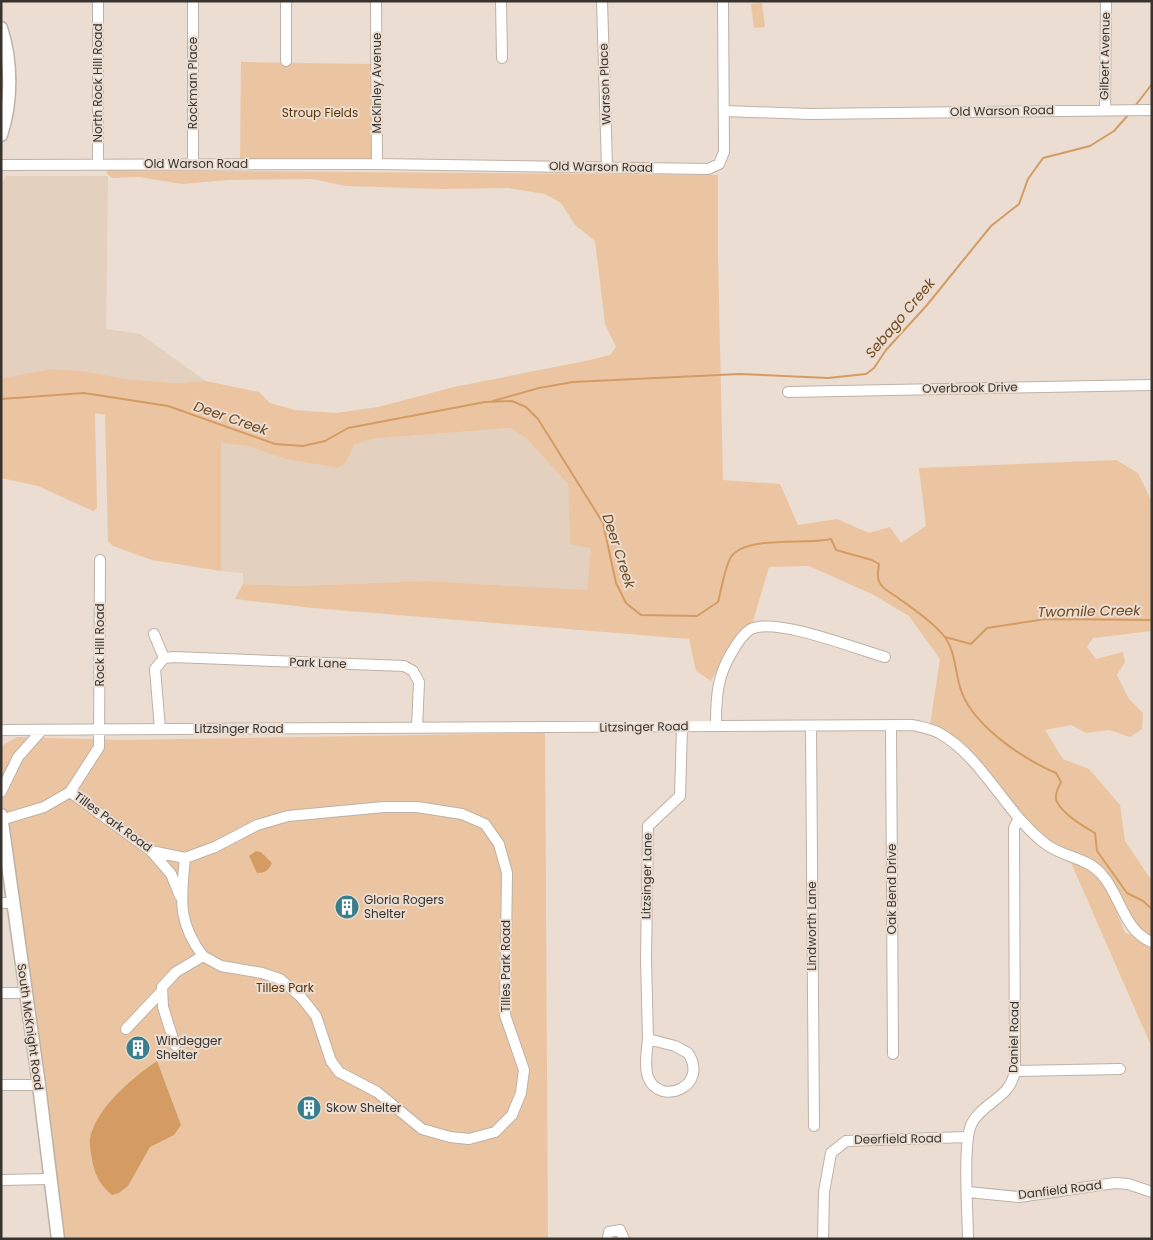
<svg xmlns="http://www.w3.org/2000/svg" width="1153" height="1240" viewBox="0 0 1153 1240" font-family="Poppins,sans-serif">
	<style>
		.built { fill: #e3d0be }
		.green { fill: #ebc5a1 }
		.water { fill: #d49c63 }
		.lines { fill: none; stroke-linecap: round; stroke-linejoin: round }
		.stream { stroke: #d49c63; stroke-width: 2 }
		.minor-casing { stroke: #beb1a5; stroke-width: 12 }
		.major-casing { stroke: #beb1a5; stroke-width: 15 }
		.minor { stroke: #fff; stroke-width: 10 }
		.major { stroke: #fff; stroke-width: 12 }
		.labels { text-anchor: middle; stroke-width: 4; stroke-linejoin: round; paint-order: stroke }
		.street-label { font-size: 12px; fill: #38332e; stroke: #ebddd1 }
		.park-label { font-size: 12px; fill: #5b3607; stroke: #ebddd1 }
		.poi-label { font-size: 12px; fill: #38332e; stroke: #ebddd1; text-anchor: start }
		.water-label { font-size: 14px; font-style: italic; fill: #6f481e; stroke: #ebddd1 }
	</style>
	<rect width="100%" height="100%" fill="#ebddd1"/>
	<!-- built -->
	<path class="built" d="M6,176h102l-2,153 34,5 66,47 -30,2 -50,-4 -43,-8 -31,-2 -51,9v-193z
		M511,428l15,10 42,46 2,59 21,4 -4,43 -159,-9 -132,5 -53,-2v-11l-22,-2v-128l26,3 38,13 53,9 8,-5 8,-18 17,-6z"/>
	<!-- green -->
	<path class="green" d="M762,3l3,24 -11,1 -3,-24z
		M241,62l132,2 -1,93 -4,5 -128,1z
		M108,170l610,5v82l5,223 57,4 18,41 39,-6 32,14 21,-6 11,16 25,-17 -7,-58 197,-8 22,13 14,29v129l-59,7 -6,9 9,12 27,-7 2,10 -8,13 12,24 14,14 -1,16 -12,8 -21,-7 -23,3 -15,-8 -26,5 18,29 26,10 31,36 5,36 27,40v56c-26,-14 -32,-49 -51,-70 -13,-15 -37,-14 -51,-26 -11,-10 -24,-20 -33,-32 -26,-29 -49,-71 -87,-84l10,-66 -31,-43 -37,-22 -63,-28 -40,1 -16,54 -15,11 -27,49 -15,-10 -7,-32 -376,-31 -78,-9 8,-15 53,2 132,-5 159,9 4,-42 -21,-4 -2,-60 -42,-46 -15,-10 -140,11 -17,6 -8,18 -8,5 -53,-9 -38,-13 -26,-3v128l-69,-11 -39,-14 -5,-5 -3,-126 -10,-2 2,95 -4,3 -55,-25 -37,-8v-100l51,-9 31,2 43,8 50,4 30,-2 53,11 11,11 25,7 41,3 42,-6 76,-20 136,-27 20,-5 6,-8 -11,-23 -10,-83 -20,-16 -14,-22 -16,-9 -37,-6 -67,1 -95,-3 -34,-7 -84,1 -46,4 -43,-7 -27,1 -6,-5z
		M545,733l3,506h-484l-61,-409 -2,-81 2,-4 14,-8 104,3z
		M1069,858c36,16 43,41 56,75 10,1 17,12 27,15v100z"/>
	<!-- water -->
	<path class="water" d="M256,851l5,1 11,11c-3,7 -7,10 -15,10l-8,-17z
		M157,1061l24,64 -7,10 -24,12 -22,39 -9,7 -7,2c-12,-10 -18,-21 -20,-36 -1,-6 -3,-14 -2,-20 5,-30 43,-62 67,-78z"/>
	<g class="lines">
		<!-- stream -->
		<path class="stream" d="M1135,106l17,-22
			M1,399l83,-6 84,13 107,38 28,2 22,-5 23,-13 137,-26 27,-1 14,6 12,12 65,104 13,60 10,20 15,12 56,1 21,-14c3,-11 7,-36 13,-45 14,-22 76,-12 100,-18l5,11 36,10 7,4c-1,8 -3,16 3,22 3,4 11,8 15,11 16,12 35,24 47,39 11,14 11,34 16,51 10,37 63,72 96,86l5,9c-3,6 -7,13 -4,20 7,13 26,24 38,31l2,18 30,42 16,8 9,8
			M493,401l46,-13 34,-6 166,-8 89,4 38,-4 8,-6 12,-18 41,-45 64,-79 28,-22 9,-25 15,-21 47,-12 24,-15 15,-17
			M945,637l26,7 16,-16 59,-9 106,1"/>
		<defs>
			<path id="minor" d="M98,1v164
				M193,1v163
				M286,1v60
				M376,1l1,163
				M501,1l1,57
				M602,1l5,166
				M1105,110l1,-109
				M725,111l84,3 343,-4
				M1,165l376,-1 331,5 11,-5 5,-12 -1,-151
				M788,392l364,-7
				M154,634l10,24
				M716,725c0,-27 1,-49 16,-73 4,-7 12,-19 19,-23 26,-12 105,20 134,28
				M891,725l2,329
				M811,726l3,400
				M160,729l-5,-60 9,-11 10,-1 230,9 9,5 6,11 -2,46
				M1,730l912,-5c8,2 19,4 26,8 43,23 68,83 108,112 18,13 41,12 56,31 18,21 21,55 49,66
				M1,792l17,-35 24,-27
				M70,792l81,59 34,7 30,-11 42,-22 31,-9 96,-9h33l45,7 23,10 14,20 8,29 -2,142 19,55 -3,23 -9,22 -17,17 -26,7 -19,-2 -28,-8 -45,-37 -38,-20 -8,-11 -15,-45 -15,-19 -21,-18 -18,-6 -41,-7 -18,-10
				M1,820l43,-13 26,-15 29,-45 1,-187
				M152,852l19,22 9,22
				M1,903h12
				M1,993h24
				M126,1029l35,-37
				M648,1039l-2,-81 2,-132 32,-30 2,-69
				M648,1039l27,7 13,7c22,34 -29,54 -40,24 -4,-11 -1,-26 0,-38z
				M175,1045l-12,-38 -1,-20 14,-15 27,-16c-26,-34 -22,-57 -18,-98
				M1015,1071l105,-2
				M1,1085h38
				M1,1180l48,-1
				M968,1192l51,5 96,-14 13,1 24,8
				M608,1239l1,-7 11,-2 4,9
				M823,1239l1,-47 7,-39 15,-12 121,-4
				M968,1239c0,-24 -6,-98 4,-116 12,-22 38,-24 43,-52l-1,-243 5,-10"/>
			<path id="major" d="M1,28c11,33 11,74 0,107
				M1,815l38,270 19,154"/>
		</defs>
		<!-- minor casing -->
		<use href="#minor" class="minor-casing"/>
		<!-- major casing -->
		<use href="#major" class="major-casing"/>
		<!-- minor -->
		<use href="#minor" class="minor"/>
		<!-- major -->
		<use href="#major" class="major"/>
	</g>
	<!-- icons -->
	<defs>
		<symbol id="building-disc" viewBox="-11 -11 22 22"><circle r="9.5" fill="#3a7e8e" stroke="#ebddd1"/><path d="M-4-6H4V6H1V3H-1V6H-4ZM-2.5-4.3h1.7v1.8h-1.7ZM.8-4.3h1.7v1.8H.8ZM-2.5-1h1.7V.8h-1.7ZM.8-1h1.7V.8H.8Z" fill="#fff"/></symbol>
	</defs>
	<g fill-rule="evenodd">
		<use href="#building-disc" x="333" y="893" width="28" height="28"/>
		<use href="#building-disc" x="124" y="1034" width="28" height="28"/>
		<use href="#building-disc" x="295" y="1094" width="28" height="28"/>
	</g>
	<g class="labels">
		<!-- street labels -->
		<g class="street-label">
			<text transform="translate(1105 56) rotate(-89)" y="4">Gilbert Avenue</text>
			<text transform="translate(98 83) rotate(-90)" y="4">North Rock Hill Road</text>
			<text transform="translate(193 83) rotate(-90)" y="4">Rockman Place</text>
			<text transform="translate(377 83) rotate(-90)" y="4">McKinley Avenue</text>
			<text transform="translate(605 84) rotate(-92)" y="4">Warson Place</text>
			<text transform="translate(1002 111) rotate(-1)" y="4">Old Warson Road</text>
			<text x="196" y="168">Old Warson Road</text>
			<text transform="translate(601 167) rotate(1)" y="4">Old Warson Road</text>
			<text transform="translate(970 388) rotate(-1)" y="4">Overbrook Drive</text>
			<text transform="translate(100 645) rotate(-90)" y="4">Rock Hill Road</text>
			<text transform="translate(318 663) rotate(2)" y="4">Park Lane</text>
			<text transform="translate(644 727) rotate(-1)" y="4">Litzsinger Road</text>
			<text x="239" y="733">Litzsinger Road</text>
			<text transform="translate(113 822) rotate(36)" y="4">Tilles Park Road</text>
			<text transform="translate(647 876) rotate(-89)" y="4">Litzsinger Lane</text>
			<text transform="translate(892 889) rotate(-90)" y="4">Oak Bend Drive</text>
			<text transform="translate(812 926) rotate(-90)" y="4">Lindworth Lane</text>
			<text transform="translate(506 966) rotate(-90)" y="4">Tilles Park Road</text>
			<text transform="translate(30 1027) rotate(82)" y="4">South McKnight Road</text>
			<text transform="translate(1014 1037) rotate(-89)" y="4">Daniel Road</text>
			<text transform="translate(898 1139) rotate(-1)" y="4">Deerfield Road</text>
			<text transform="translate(1060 1190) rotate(-7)" y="4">Danfield Road</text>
		</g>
		<!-- park labels -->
		<g class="park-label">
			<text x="320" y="117">Stroup Fields</text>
			<text x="285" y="992">Tilles Park</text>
		</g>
		<!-- poi labels -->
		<g class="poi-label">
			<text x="364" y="904">Gloria Rogers<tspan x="364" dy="14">Shelter</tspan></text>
			<text x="156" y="1045">Windegger<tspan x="156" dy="14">Shelter</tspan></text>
			<text x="326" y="1112">Skow Shelter</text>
		</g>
		<!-- water labels -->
		<g class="water-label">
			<text transform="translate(900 318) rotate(-50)" y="5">Sebago Creek</text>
			<text transform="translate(231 418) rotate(19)" y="5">Deer Creek</text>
			<text transform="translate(619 551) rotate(72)" y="5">Deer Creek</text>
			<text transform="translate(1089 611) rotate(-1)" y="5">Twomile Creek</text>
		</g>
	</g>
	<!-- border -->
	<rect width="1153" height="1240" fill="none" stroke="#38332e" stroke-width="5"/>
</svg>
